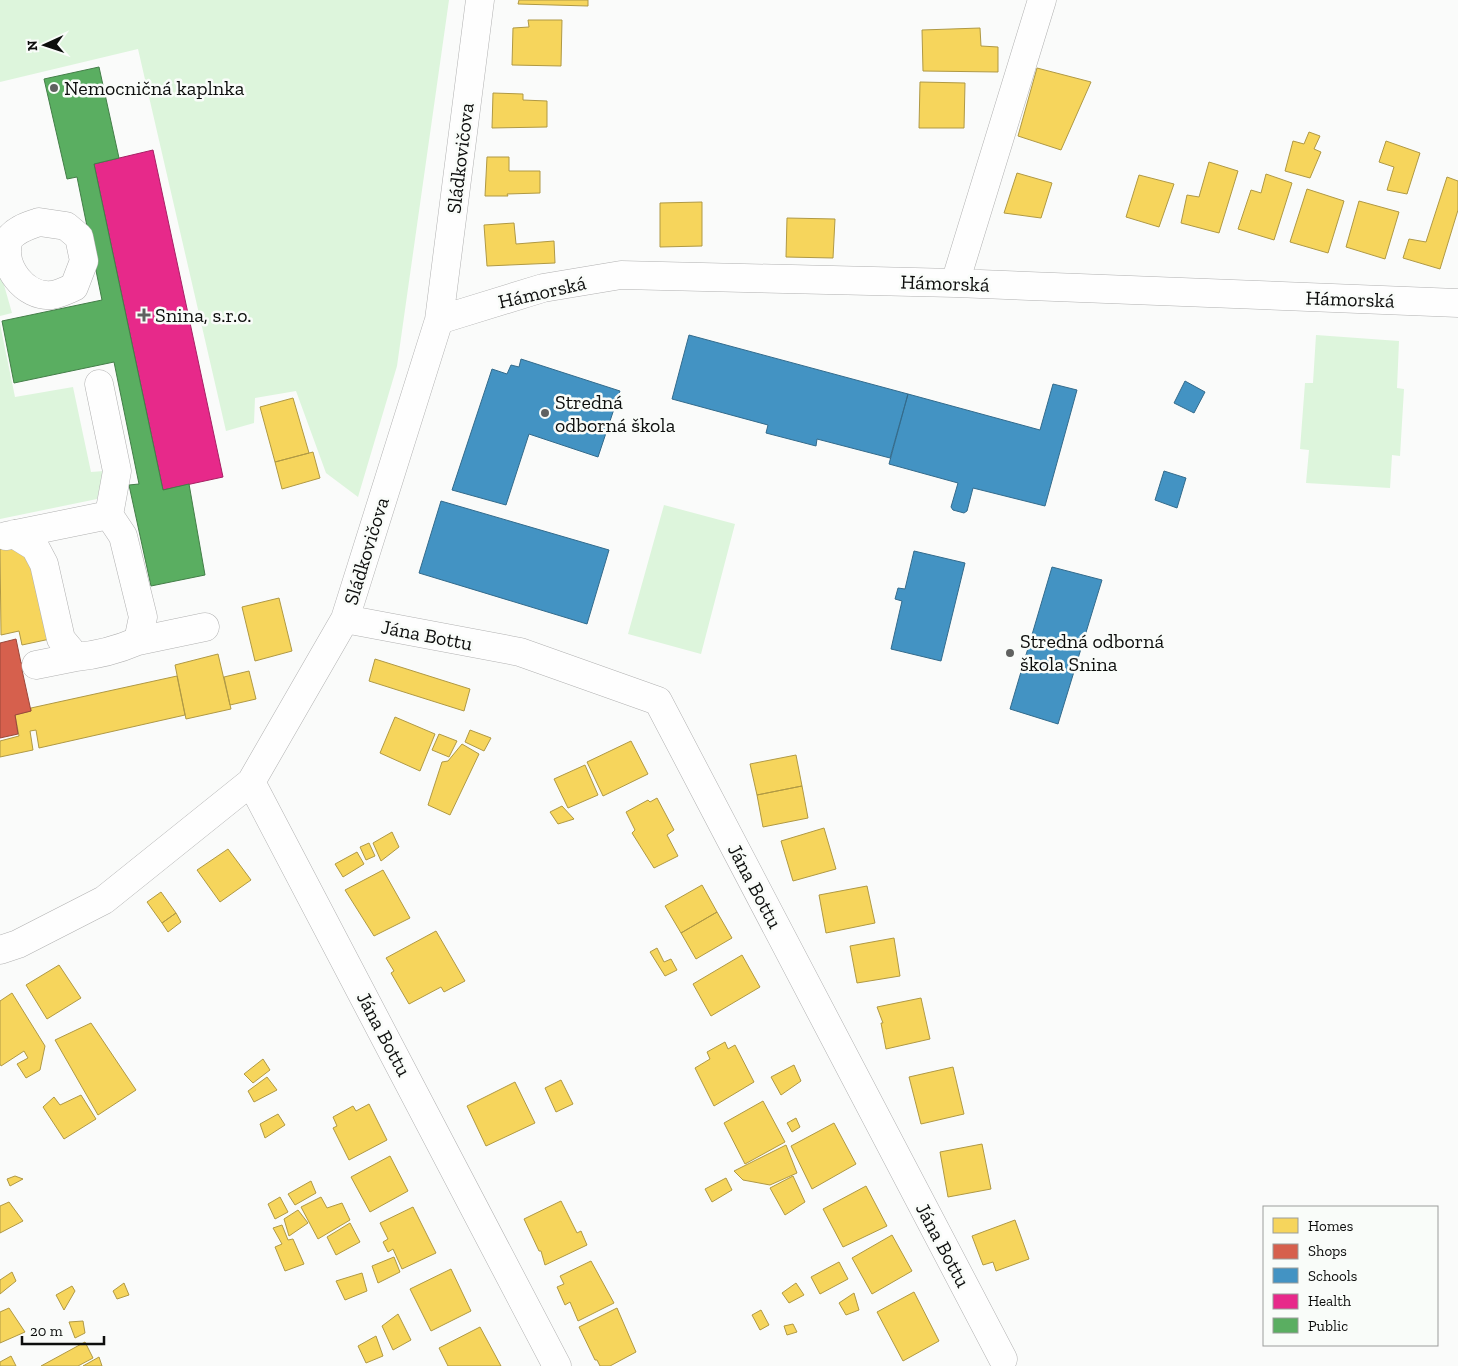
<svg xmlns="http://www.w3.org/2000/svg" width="1458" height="1366" viewBox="0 0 1458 1366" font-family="'Zilla Slab',serif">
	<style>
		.green { fill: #ddf5dc }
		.homes { fill: #f6d55c; stroke: #b09944 }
		.shops { fill: #d6604d; stroke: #9a473a }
		.schools { fill: #4393c3; stroke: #336b8c }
		.health { fill: #e7298a; stroke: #a62164 }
		.public { fill: #5aae61; stroke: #437e48 }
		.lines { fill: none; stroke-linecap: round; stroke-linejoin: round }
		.minor-casing { stroke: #b1b1b1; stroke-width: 29 }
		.minor { stroke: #fefefe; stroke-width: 28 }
		.poi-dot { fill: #606160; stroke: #f9fcf9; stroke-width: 2 }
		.labels { text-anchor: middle; stroke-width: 5; stroke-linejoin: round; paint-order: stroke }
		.poi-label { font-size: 20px; fill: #0d0e0d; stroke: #f9fcf9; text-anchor: start }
		.street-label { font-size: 20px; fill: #0d0e0d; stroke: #f9fcf9 }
	</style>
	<rect width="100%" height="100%" fill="#fafbfa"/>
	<!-- green -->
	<path class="green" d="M0,0h449l-52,366 -39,131 -32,-24 -30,-82 -41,7 -1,25 -28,8 -88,-382 -138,33z
		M0,271l12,42 -12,3z
		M0,324l15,73 58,-10 18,85 13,-1 -7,28 -97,20z
		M1316,335l83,6 -2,47 7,1 -4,67 -8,-1 -2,33 -84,-5 3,-33 -9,-1 5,-66h8z
		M664,505l71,19 -34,130 -73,-20z"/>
	<!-- homes -->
	<path class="homes" d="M519,0h69v6l-70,-2z
		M528,20h34l-1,46 -49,-1 1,-37 16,-1z
		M980,28l1,18 17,1v25l-75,-1 -1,-41z
		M1037,68l54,14 -30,68 -43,-14z
		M920,82l45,1 -1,45h-45z
		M493,93l30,1v6l24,1v26l-55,1z
		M1309,132l11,4 -6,13 7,3 -11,26 -25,-7 8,-30 11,3z
		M1386,141l34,12 -13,41 -20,-4 7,-23 -15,-5z
		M487,157h22v14h31v22l-33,1 1,2h-23z
		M1209,162l29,9 -19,62 -38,-10 6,-28 12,2z
		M1017,173l35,10 -11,35 -37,-5z
		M1266,174l26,9 -18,57 -36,-11 13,-39 10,3z
		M1139,175l35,9 -15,43 -33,-10z
		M1447,177l11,4v29l-18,59 -37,-11 6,-19 17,3z
		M1307,189l37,12 -16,52 -38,-11z
		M1359,201l40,11 -14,47 -39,-12z
		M702,202v44l-42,1v-44z
		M787,218l48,1 -2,39 -47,-1z
		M514,223l2,21 38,-3 1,22 -68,3 -3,-41z
		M293,398l16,55 -34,9 -15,-55z
		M313,452l7,26 -38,11 -7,-27z
		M0,549h17l9,5 5,10 19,75 -28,6 -3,-14 -18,4z
		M279,598l13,53 -37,10 -13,-54z
		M218,654l13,55 -45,10 -11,-54z
		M375,659l95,30 -6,22 -95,-30z
		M249,671l7,28 -26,6 -6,-28z
		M177,676l8,39 -146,33 -3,-18 -6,1 3,19 -33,7v-16l19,-5 -4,-21 16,-4v-3z
		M395,717l40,17 -15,37 -40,-18z
		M470,730l21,8 -7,13 -19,-9z
		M439,734l18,7 -8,16 -17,-7z
		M631,741l17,33 -45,22 -16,-34z
		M462,744l17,10 -29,61 -22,-10 14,-43 6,-1z
		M796,755l6,31 -45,9 -7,-31z
		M585,765l13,30 -30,13 -14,-29z
		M802,786l6,32 -45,9 -6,-32z
		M657,798l17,32 -7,5 11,21 -24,12 -22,-35 3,-3 -9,-18 22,-12 2,2z
		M562,806l12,13 -16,5 -8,-12z
		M824,828l12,41 -43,12 -12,-40z
		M392,832l7,15 -18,14 -8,-18z
		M369,843l6,13 -9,4 -6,-13z
		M228,849l23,31 -31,22 -23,-32z
		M357,852l7,12 -21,13 -8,-13z
		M383,870l27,48 -36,18 -29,-46z
		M702,885l15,27 -36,21 -16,-27z
		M867,886l8,37 -49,10 -7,-38z
		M161,892l15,21 -14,10 -15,-21z
		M717,912l15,26 -36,21 -15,-26z
		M176,913l5,9 -13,10 -6,-9z
		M436,931l29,50 -21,11 -3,-5 -32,17 -18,-31 3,-2 -8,-13z
		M894,938l6,38 -43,7 -7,-37z
		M657,948l7,14 7,-3 6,11 -12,6 -15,-24z
		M742,955l18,32 -49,29 -18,-32z
		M59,965l22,33 -34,21 -21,-34z
		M12,993l33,53 -5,24 -14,8 -9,-14 11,-6 -4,-7 -23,15 -1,-2v-63z
		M921,998l9,41 -44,10 -5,-26h2l-6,-16z
		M91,1023l45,67 -38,25 -43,-75z
		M725,1042l3,7 7,-4 19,37 -40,24 -19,-38 15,-9 -3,-7z
		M263,1059l7,11 -17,13 -9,-9z
		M794,1065l7,16 -20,14 -10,-18z
		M953,1067l11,47 -43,10 -12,-47z
		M267,1077l10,13 -23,12 -6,-11z
		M561,1080l12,24 -17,8 -11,-24z
		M515,1082l20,41 -49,23 -19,-40z
		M81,1095l15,24 -32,20 -21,-32 11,-10 6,8z
		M763,1101l22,41 -40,22 -21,-41z
		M369,1104l18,36 -38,20 -16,-32 4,-2 -4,-9 20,-11 3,5z
		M278,1114l7,11 -20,13 -5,-14z
		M796,1118l4,9 -8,5 -5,-9z
		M834,1123l22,41 -44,25 -21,-43z
		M982,1144l9,45 -43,8 -8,-45z
		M786,1145l11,28 -27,12 -27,-5 -9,-9z
		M390,1156l18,35 -38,21 -19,-35z
		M15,1176l8,3 -13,7 -3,-7z
		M793,1176l12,26 -20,13 -15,-27z
		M726,1178l6,12 -20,12 -7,-13z
		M311,1181l5,12 -21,12 -7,-11z
		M866,1186l21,40 -44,21 -20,-38z
		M280,1197l8,15 -13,7 -7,-15z
		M321,1197l6,11 15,-5 8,17 -32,19 -17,-32z
		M561,1201l16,32 4,-2 6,14 -42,20 -4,-14h-2l-15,-32z
		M9,1202l14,19 -23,12v-27z
		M413,1207l23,46 -34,16 -9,-20 -5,3 -5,-10 5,-3 -8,-16z
		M298,1210l10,13 -19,13 -5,-17z
		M1015,1220l14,39 -33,12 -3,-9 -10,3 -11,-29z
		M350,1223l10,19 -24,13 -9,-18z
		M282,1225l6,15 5,-1 11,25 -19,7 -10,-24 7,-3 -9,-16z
		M892,1235l20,36 -40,23 -20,-36z
		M394,1257l6,15 -22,11 -6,-17z
		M591,1261l23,42 -36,18 -8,-19 -5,3 -8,-18 7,-3 -4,-8z
		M839,1262l9,17 -28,15 -9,-17z
		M451,1269l20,42 -40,20 -21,-42z
		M12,1272l4,9 -16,13v-14z
		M362,1273l5,18 -22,9 -9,-19z
		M124,1283l5,12 -12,4 -4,-8z
		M796,1283l8,12 -15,8 -7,-10z
		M72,1286l3,5 -11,19 -8,-15z
		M914,1292l25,49 -36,20 -26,-49z
		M854,1293l5,17 -13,5 -7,-12z
		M9,1308l16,24 -25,11v-31z
		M617,1308l19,44 -26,14h-10l-3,-6h-2l-16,-33z
		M761,1310l8,15 -9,5 -8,-15z
		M398,1314l13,26 -18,10 -11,-24z
		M83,1321l2,12 -10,5 -6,-16z
		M793,1324l4,8 -10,3 -3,-9z
		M480,1327l21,39h-53l-9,-18z
		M376,1336l7,20 -17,7 -8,-17z
		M85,1342l8,16 -15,8h-37z
		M11,1356l5,10h-16v-4z
		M99,1357l3,9h-19z"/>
	<!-- shops -->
	<path class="shops" d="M16,639l5,24h4l1,6 -4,1 9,41 -16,4 3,19 -18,4v-95z"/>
	<!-- schools -->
	<path class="schools" d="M689,335l219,59 -18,64 -73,-19 -1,7 -50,-13 2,-8 -96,-26z
		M521,359l99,32 -22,66 -69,-23 -23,71 -54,-15 40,-121 15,5 4,-9 8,2z
		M1185,381l20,11 -11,21 -20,-10z
		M1053,384l24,6 -32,116 -72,-18 -6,23 -3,2 -11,-3 -2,-3 7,-24 -69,-19 19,-70 132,36z
		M1164,471l22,7 -9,30 -22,-8z
		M441,501l168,49 -22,74 -168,-51z
		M914,551l51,12 -24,98 -50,-12 11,-48 -7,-2 3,-11 7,1z
		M1052,567l50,13 -44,144 -48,-15z"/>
	<!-- health -->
	<path class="health" d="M153,150l70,327 -60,13 -69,-326z"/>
	<!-- public -->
	<path class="public" d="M99,67l20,91 -25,6 69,326 26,-6 16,91 -54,11 -22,-101 10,-1 -25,-122 -100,21 -12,-62 100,-21 -25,-123 -10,2 -23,-100z"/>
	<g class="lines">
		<defs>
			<path id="minor" d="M39,222l27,4 13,11 5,24 -10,26c-7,3 -15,7 -22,8 -27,3 -52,-29 -43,-56 7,-10 19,-13 30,-17z
				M955,283l87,-283
				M439,320l104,-32 78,-13 334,8 503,20
				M14,534l21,13 9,17 17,75 15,18c22,-2 41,-7 62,-16l5,-24 -20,-81 -14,-21 8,-44 -18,-87
				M6,536l103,-21
				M345,619l175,33 138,49 345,658
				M138,641l67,-14
				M36,665l40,-8
				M251,782l306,584
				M0,950l18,-6 86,-44 147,-118 94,-163 94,-299 41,-320"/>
		</defs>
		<!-- minor casing -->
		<use href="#minor" class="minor-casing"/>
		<!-- minor -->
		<use href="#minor" class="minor"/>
	</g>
	<!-- markers -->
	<g class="poi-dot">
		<circle cx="54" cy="88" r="5"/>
		<path d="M141.5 307.5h5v5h5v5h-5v5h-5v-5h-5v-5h5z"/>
		<circle cx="545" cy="413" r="5"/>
		<circle cx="1010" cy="653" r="5"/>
	</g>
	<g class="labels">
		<!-- poi labels -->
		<g class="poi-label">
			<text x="64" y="95">Nemocničná kaplnka</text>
			<text x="155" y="322">Snina, s.r.o.</text>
			<text x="555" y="409">Stredná<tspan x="555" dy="23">odborná škola</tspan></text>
			<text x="1020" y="648">Stredná odborná<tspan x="1020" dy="23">škola Snina</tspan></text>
		</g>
		<!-- street labels -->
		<g class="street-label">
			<text transform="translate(460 158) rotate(-83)" y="7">Sládkovičova</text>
			<text transform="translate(945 283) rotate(2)" y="7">Hámorská</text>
			<text transform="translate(542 292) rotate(-13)" y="7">Hámorská</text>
			<text transform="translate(1350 299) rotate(2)" y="7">Hámorská</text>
			<text transform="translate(366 551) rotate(-73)" y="7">Sládkovičova</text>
			<text transform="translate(427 635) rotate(11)" y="7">Jána Bottu</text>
			<text transform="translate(755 886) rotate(62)" y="7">Jána Bottu</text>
			<text transform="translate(384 1034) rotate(62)" y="7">Jána Bottu</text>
			<text transform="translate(943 1245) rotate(62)" y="7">Jána Bottu</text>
		</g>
	</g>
	<!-- legend -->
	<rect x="1263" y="1206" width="175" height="140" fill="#f9fcf9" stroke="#9b9d9b"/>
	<rect x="1273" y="1218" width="25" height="15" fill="#f6d55c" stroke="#9b9d9b"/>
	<text x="1308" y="1231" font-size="15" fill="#0d0e0d">Homes</text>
	<rect x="1273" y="1244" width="25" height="15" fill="#d6604d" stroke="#9b9d9b"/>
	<text x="1308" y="1256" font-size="15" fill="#0d0e0d">Shops</text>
	<rect x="1273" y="1268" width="25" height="15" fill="#4393c3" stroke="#9b9d9b"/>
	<text x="1308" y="1281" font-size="15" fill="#0d0e0d">Schools</text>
	<rect x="1273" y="1294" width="25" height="15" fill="#e7298a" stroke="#9b9d9b"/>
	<text x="1308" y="1306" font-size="15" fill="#0d0e0d">Health</text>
	<rect x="1273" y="1318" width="25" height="15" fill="#5aae61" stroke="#9b9d9b"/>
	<text x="1308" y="1331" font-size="15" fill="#0d0e0d">Public</text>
	<!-- north arrow -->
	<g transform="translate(45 45) rotate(267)" stroke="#f9fcf9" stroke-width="4" paint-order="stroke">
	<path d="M0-4L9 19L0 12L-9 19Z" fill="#0d0e0d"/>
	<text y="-8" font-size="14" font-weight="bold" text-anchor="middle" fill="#0d0e0d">N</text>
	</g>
	<!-- scale -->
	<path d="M22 1336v8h82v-8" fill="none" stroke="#0d0e0d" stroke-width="2.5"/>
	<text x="30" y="1336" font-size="15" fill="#0d0e0d" stroke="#f9fcf9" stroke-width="4" paint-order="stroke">20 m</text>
</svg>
